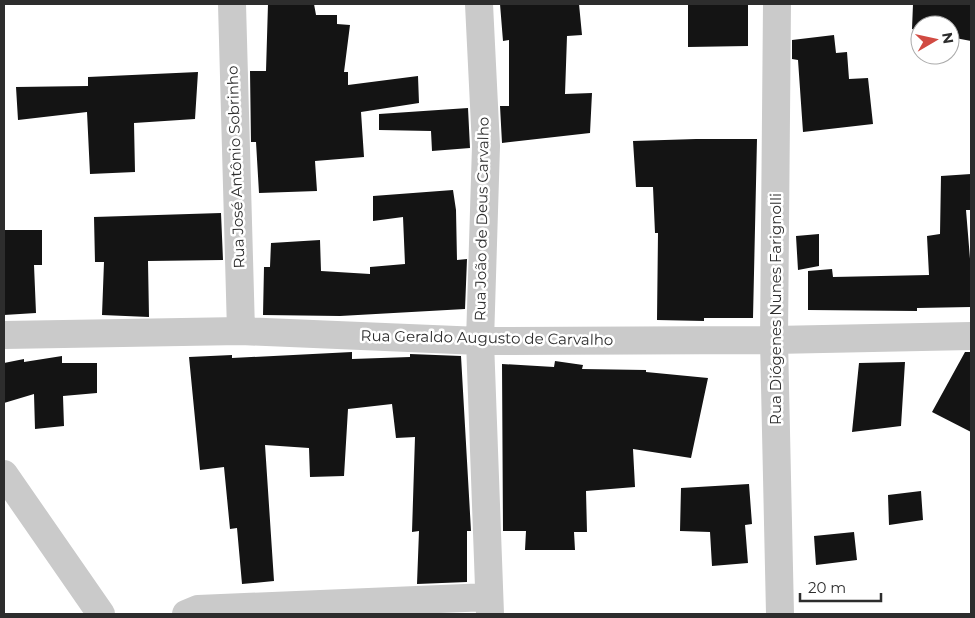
<svg xmlns="http://www.w3.org/2000/svg" width="975" height="618" viewBox="0 0 975 618" font-family="Montserrat,sans-serif">
	<style>
		.building { fill: #141414 }
		.lines { fill: none; stroke-linecap: round; stroke-linejoin: round }
		.minor { stroke: #cacaca; stroke-width: 28 }
		.labels { text-anchor: middle; stroke-width: 5; stroke-linejoin: round; paint-order: stroke }
		.street-label { font-size: 15px; fill: #2d2d2d; stroke: #fff }
	</style>
	<rect width="100%" height="100%" fill="#fff"/>
	<!-- building -->
	<path class="building" d="M268,4h46l2,11h21v9l13,1 -6,47h4v13l70,-9 1,27 -58,9 3,45 -49,4 2,30 -58,2 -3,-51h-5l-1,-71h16z
		M500,4h79l3,31 -15,1 -2,58 27,-1 -2,40 -88,10 -2,-37h9v-66l-6,1z
		M688,4h60v42l-60,1z
		M913,4h58v37l-21,-4v-12h-30v6l-8,-2z
		M834,35l2,18 11,-1 2,27 19,-1 5,46 -70,8 -5,-72 -6,-1v-19z
		M198,72l-3,47 -61,4 1,49 -45,2 -3,-62 -69,8 -2,-33 72,-1v-9z
		M468,108l2,40 -38,3 -1,-20 -52,-1v-16z
		M696,139h61l-4,179h-49v3l-47,-1 1,-87h-3l-2,-46h-17l-3,-46z
		M971,174v36h-5l5,61v36l-54,1v3l-109,-1v-39l24,-2 1,8 96,-2 -2,-39 13,-2 1,-58z
		M453,190l3,20 1,50 10,-1 -2,50 -125,7 -77,-1 1,-48h6l1,-24 49,-3 1,31 49,3v-7l35,-3 -2,-47 -30,4v-25z
		M221,213l2,47 -75,1 1,56 -47,-2 2,-53h-9l-1,-45z
		M4,230h38v35h-8l2,48 -32,2z
		M819,234v32l-21,4 -2,-34z
		M352,352v7l58,-2v-3l51,2 10,175h-4v51l-50,2 2,-53 -7,1 3,-95 -19,1 -4,-34 -44,5 -4,67 -34,1 -1,-29 -44,-3 9,136 -32,3 -5,-56 -7,1 -6,-62 -24,3 -11,-113 43,-2v3z
		M965,352h6v80l-39,-20z
		M62,356v7h35v30l-34,3 1,30 -29,3 -1,-35 -30,9v-40l20,-4v3z
		M555,361l28,4 -1,4 64,1v2l62,6 -17,80 -58,-9 2,38 -49,4 1,41h-13l1,18h-50l1,-19h-23l-1,-167 52,3z
		M905,362l-4,64 -49,6 7,-69z
		M749,484l3,40 -7,1 3,38 -36,3 -2,-34 -30,-1 1,-43z
		M921,491l2,29 -34,5 -1,-30z
		M854,532l3,28 -41,5 -2,-29z"/>
	<g class="lines">
		<!-- minor -->
		<path class="minor" d="M232,4l9,327
			M479,4l7,142 -6,195 10,273
			M777,4l-3,336 6,274
			M4,335l237,-4 239,10 294,-1 197,-4
			M4,474l97,140
			M186,614l12,-5 291,-12"/>
	</g>
	<g class="labels">
		<!-- street labels -->
		<g class="street-label">
			<text transform="translate(236 167) rotate(-92)" y="5">Rua José Antônio Sobrinho</text>
			<text transform="translate(482 219) rotate(-89)" y="5">Rua João de Deus Carvalho</text>
			<text transform="translate(776 309) rotate(-90)" y="5">Rua Diógenes Nunes Farignolli</text>
			<text transform="translate(487 338) rotate(1)" y="5">Rua Geraldo Augusto de Carvalho</text>
		</g>
	</g>
	<!-- border -->
	<rect width="975" height="618" fill="none" stroke="#2d2d2d" stroke-width="10"/>
	<!-- north arrow -->
	<g transform="translate(935 40) rotate(81)"><circle r="24" fill="#ffffff" stroke="#ababab"/>
	<path d="M0-4L9 19L0 12L-9 19Z" fill="#d14a42"/>
	<text y="-8" font-size="14" font-weight="bold" text-anchor="middle" fill="#2d2d2d">N</text>
	</g>
	<!-- scale -->
	<path d="M800 593v8h81v-8" fill="none" stroke="#2d2d2d" stroke-width="2.5"/>
	<text x="808" y="593" font-size="15" fill="#2d2d2d" stroke="#ffffff" stroke-width="4" paint-order="stroke">20 m</text>
</svg>
